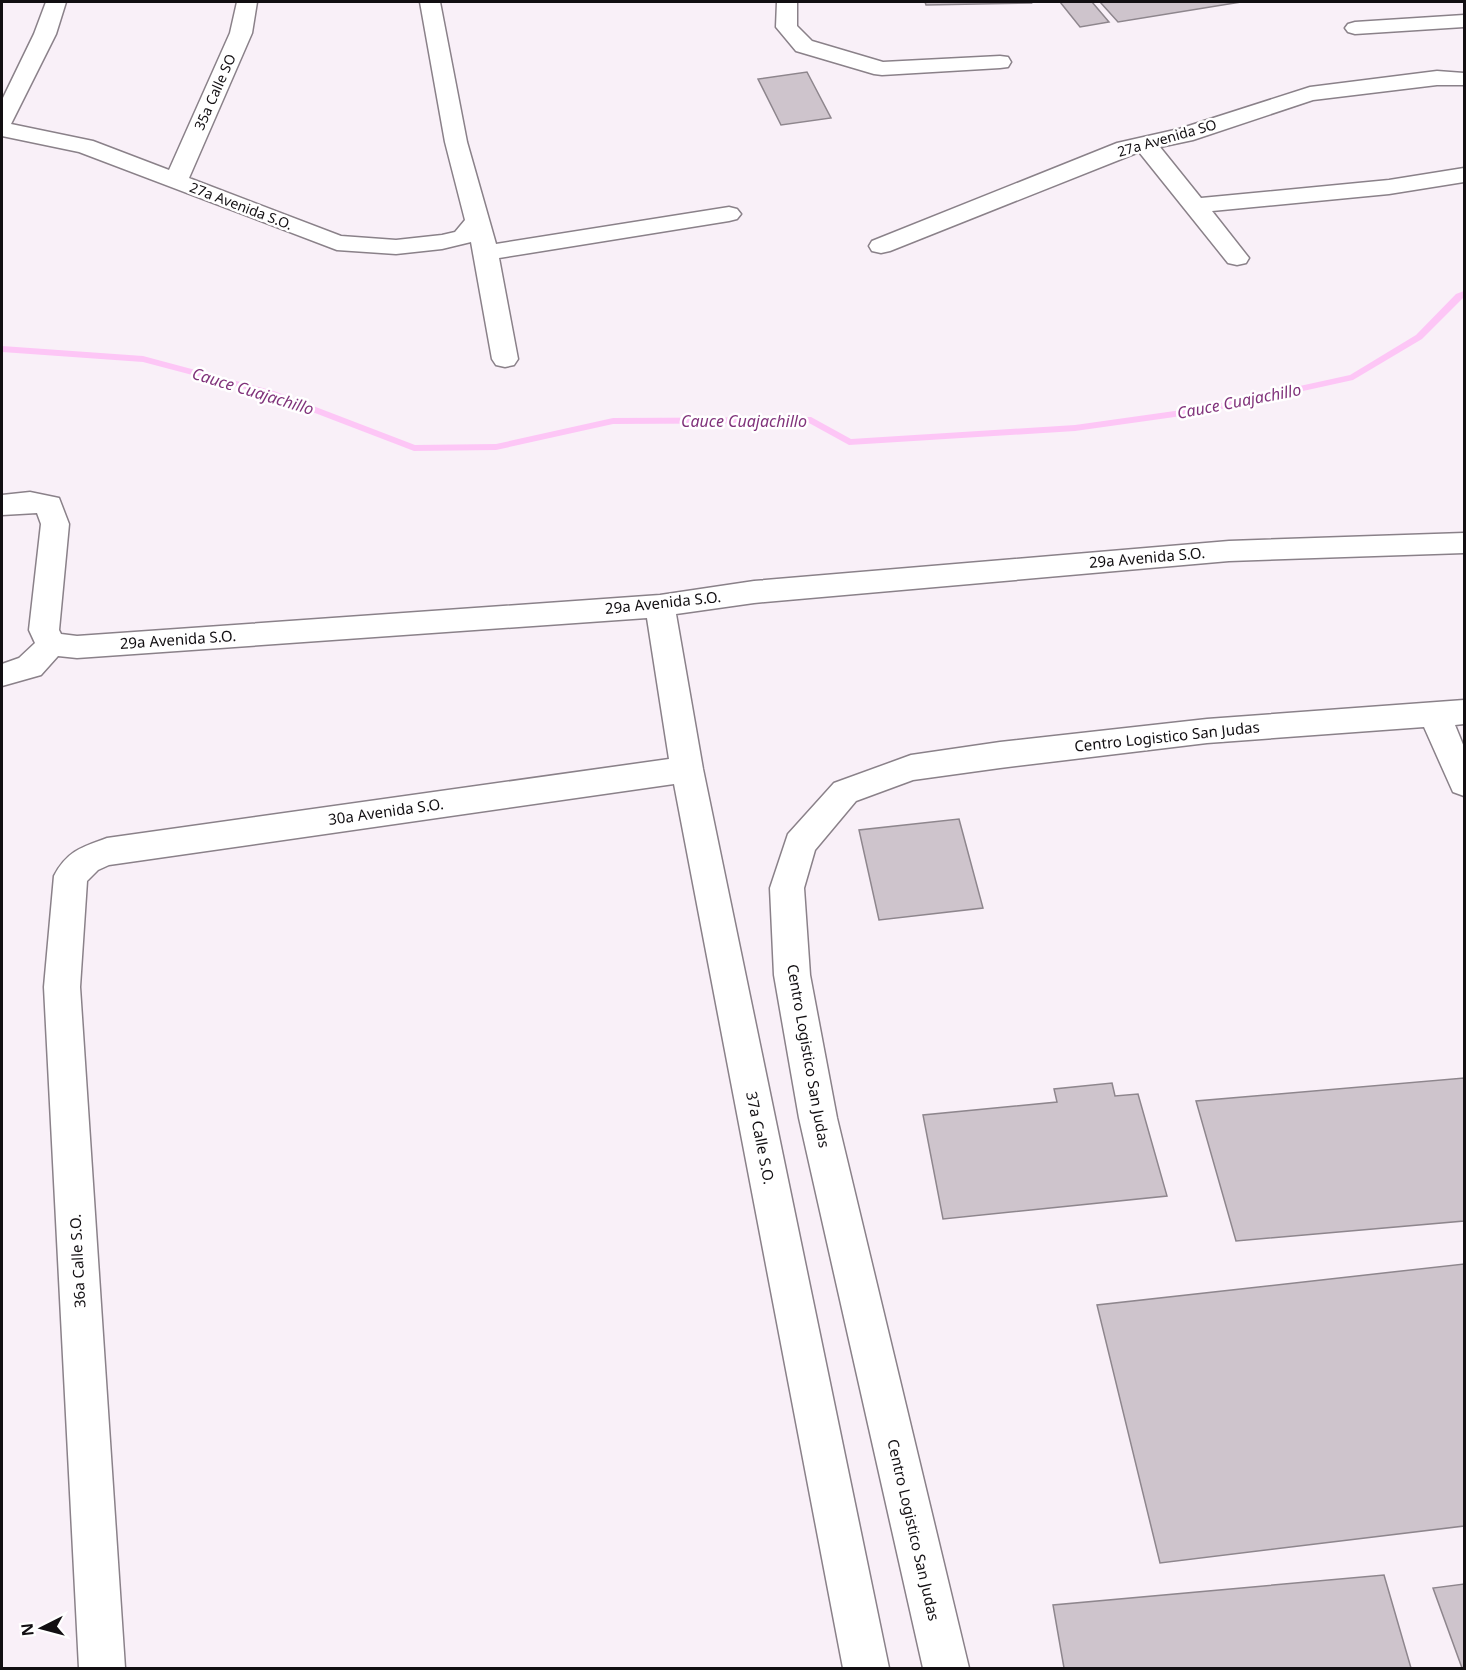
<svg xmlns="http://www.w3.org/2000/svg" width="1466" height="1670" viewBox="0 0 1466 1670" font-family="'Noto Sans',sans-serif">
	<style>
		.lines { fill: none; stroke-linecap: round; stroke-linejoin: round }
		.stream { fill: #fdc6f6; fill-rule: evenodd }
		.building { fill: #cec4cc; stroke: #8e868d; stroke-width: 1.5 }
		.minor-casing { stroke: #8a8189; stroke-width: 3 }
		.minor { fill: #fff; fill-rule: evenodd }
		.labels { text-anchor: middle; stroke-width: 5; stroke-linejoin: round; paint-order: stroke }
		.far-street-label { font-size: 14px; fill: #120f12; stroke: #fff }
		.street-label { font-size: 15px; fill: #120f12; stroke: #fff }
		.water-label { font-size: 16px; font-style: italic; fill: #80337b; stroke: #fff }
	</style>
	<rect width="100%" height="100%" fill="#f9f0f8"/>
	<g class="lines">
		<!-- stream -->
		<path class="stream" d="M1464,291v6l-42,42 -69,41 -150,33 -128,18 -226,14 -40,-22 -196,1 -117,26 -82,1 -146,-56 -125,-33 -141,-10v-6l141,10 131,35 141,54 81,-1 117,-26 198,-1 40,22 224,-14 128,-18 147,-32 66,-40 40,-41z"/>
	</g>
	<!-- building -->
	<path class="building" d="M925,2h105l1,1 -105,2z
		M1060,2h32l17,20 -29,5z
		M1100,2h141l-123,20z
		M807,72l24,46 -50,7 -23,-46z
		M959,819l24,89 -104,12 -20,-90z
		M1464,1078v143l-228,20 -40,-140z
		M1112,1083l3,13 23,-2 29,102 -224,23 -20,-104 134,-13 -3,-13z
		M1464,1264v262l-304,37 -63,-258z
		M1384,1575l27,93h-347l-11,-63z
		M1464,1584v84h-2l-29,-80z"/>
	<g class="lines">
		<defs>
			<path id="minor" d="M46,2h20l-10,32 -45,90 82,17 76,29 61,-137 7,-31h20l-5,31 -63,145 152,58 55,4 46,-5 13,-3 10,-12 -20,-78 -25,-140h20l27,140 29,102 233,-37 8,2 4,5 -4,5 -8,2 -230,37 19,101 -4,6 -9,2 -9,-2 -4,-6 -21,-117 -29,7 -46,5 -59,-4 -258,-98 -77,-16v-36l32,-66z
				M777,2h20v24l15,15 71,21 117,-6 8,1 3,5 -3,5 -8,1 -118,7 -8,-1 -78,-23 -20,-24z
				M1464,15v12l-109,7 -7,-2 -3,-4 3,-4 7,-2z
				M1437,71l27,2v12h-27l-124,15 -120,40 -33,7 41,51 188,-18 75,-12v14l-75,12 -177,17 37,47 -3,5 -9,2 -9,-2 -89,-111 -249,99 -9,2 -9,-2 -3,-5 3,-5 245,-98 62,-14 131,-42z
				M30,492l29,6 10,26 -10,106 2,4 16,2 583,-41 94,-14 475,-40 235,-8v20l-235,8 -475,42 -78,11 27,155 186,899h-46l-169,-884 -565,81 -11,5 -11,11 -7,106 45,681h-46l-35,-681 10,-111c13,-25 28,-29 53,-38l562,-79 -22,-141 -570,40 -19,-2 -17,19 -39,11v-22l17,-6 16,-15 -6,-13 12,-106 -4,-11 -35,2v-20z
				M1464,700v24l-9,1 9,22v49l-11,-4 -29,-65 -217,16 -207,25 -87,12 -57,21 -41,49 -11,38 6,87 27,143 132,550h-46l-124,-550 -25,-143 -4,-87 18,-54 46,-51 77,-28 89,-13 207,-23z"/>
		</defs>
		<!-- minor casing -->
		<use href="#minor" class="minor-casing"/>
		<!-- minor -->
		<use href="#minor" class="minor"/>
	</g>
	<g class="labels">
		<!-- far-street labels -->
		<g class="far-street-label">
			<text transform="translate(215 92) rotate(-66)" y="5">35a Calle SO</text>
			<text transform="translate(1167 138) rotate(-16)" y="5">27a Avenida SO</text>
			<text transform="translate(241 206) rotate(21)" y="5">27a Avenida S.O.</text>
		</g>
		<!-- street labels -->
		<g class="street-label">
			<text transform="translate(1147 558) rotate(-5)" y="5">29a Avenida S.O.</text>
			<text transform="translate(663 603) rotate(-6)" y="5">29a Avenida S.O.</text>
			<text transform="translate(178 640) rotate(-4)" y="5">29a Avenida S.O.</text>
			<text transform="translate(1167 737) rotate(-6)" y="5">Centro Logistico San Judas</text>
			<text transform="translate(386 812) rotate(-8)" y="5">30a Avenida S.O.</text>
			<text transform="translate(808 1056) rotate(80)" y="5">Centro Logistico San Judas</text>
			<text transform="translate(760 1138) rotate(79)" y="5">37a Calle S.O.</text>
			<text transform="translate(78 1261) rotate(-93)" y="5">36a Calle S.O.</text>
			<text transform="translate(913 1530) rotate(77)" y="5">Centro Logistico San Judas</text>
		</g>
		<!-- water labels -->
		<g class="water-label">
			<text transform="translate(253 391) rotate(17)" y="6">Cauce Cuajachillo</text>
			<text transform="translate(1239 401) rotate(-11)" y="6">Cauce Cuajachillo</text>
			<text x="744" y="427">Cauce Cuajachillo</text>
		</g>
	</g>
	<!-- border -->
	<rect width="1466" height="1670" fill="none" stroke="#120f12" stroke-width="6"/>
	<!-- north arrow -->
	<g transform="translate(42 1628) rotate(264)" stroke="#ffffff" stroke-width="4.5" paint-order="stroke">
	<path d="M0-4.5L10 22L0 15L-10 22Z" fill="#120f12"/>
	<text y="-9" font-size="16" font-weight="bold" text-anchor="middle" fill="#120f12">N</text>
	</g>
</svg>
